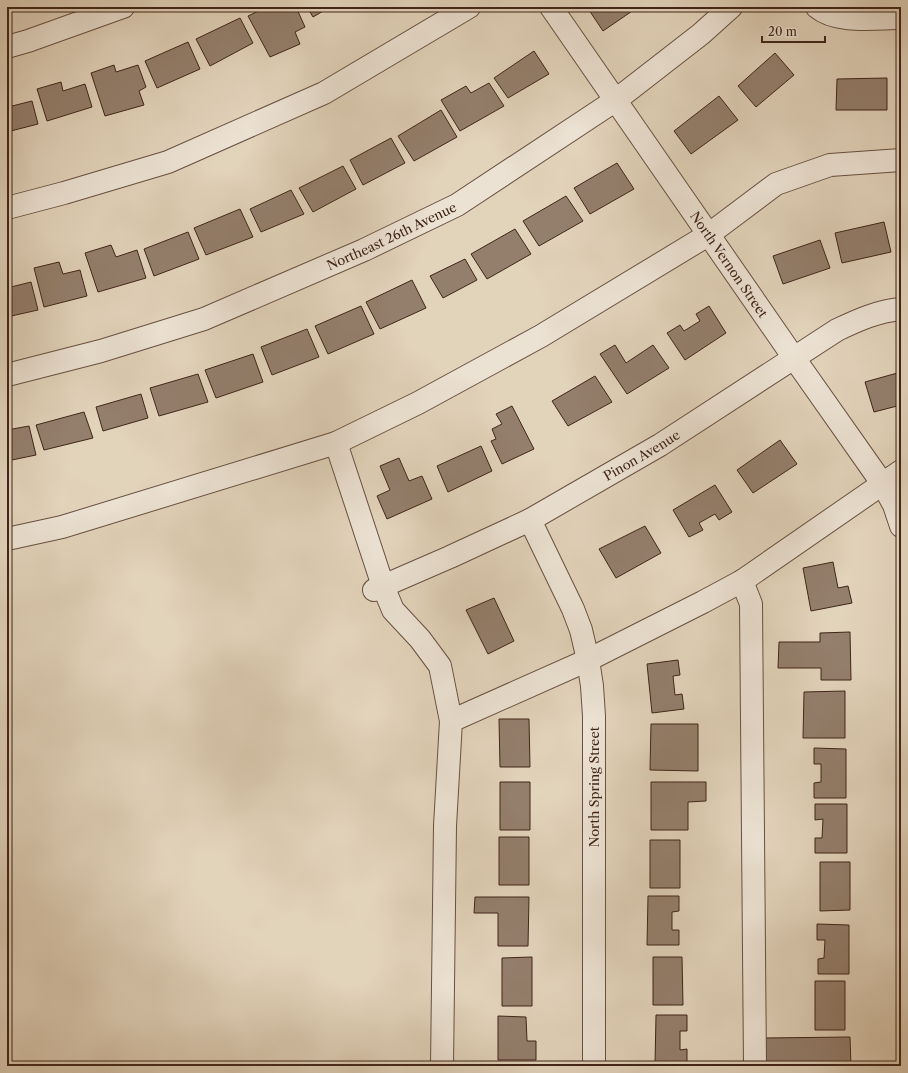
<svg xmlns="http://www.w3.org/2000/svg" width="908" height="1073" viewBox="0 0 908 1073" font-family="'Libre Caslon Text',serif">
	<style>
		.building { fill: #947f6d; stroke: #402519 }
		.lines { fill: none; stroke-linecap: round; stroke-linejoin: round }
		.minor-casing { stroke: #685042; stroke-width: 24 }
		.minor { stroke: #ece2d3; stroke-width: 22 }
		.labels { text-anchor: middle; stroke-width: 4; stroke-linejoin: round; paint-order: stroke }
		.street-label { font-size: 13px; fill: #402519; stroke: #ece2d3 }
	</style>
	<rect width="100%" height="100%" fill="#e2d3bb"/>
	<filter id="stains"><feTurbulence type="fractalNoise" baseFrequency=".005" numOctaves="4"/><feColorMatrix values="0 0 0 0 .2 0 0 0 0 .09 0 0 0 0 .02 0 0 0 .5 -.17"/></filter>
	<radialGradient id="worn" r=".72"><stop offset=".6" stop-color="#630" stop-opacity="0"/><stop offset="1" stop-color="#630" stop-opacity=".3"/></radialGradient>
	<!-- building -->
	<path class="building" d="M267,7h29l9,20 -10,5 5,12 -30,13 -22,-41z
		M307,7h23l-17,10z
		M587,7h51l-35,24z
		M240,18l13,25 -43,23 -14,-27z
		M188,42l12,27 -43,19 -12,-27z
		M534,51l15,23 -41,24 -14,-20z
		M775,53l19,22 -38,32 -18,-21z
		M114,65l2,7 22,-7 8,22 -7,4 5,14 -39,11 -14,-43z
		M887,78v32h-51l1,-31z
		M61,82l2,9 22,-7 7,23 -45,14 -10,-32z
		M489,83l15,23 -44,25 -19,-31 25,-14 5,7z
		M719,96l19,24 -47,34 -17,-23z
		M32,101l6,23 -31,8v-30l1,5z
		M441,110l16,27 -43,24 -16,-25z
		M391,138l14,25 -42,22 -13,-25z
		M617,163l17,26 -44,25 -16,-26z
		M343,166l13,23 -43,23 -14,-24z
		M291,190l13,24 -43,18 -11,-23z
		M566,196l17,25 -44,25 -16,-25z
		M240,209l13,28 -47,18 -12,-27z
		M884,222l7,30 -49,11 -7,-30z
		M515,229l16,25 -44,25 -16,-25z
		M188,232l11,27 -45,17 -10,-27z
		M820,240l10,28 -47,16 -10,-28z
		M111,245l5,12 21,-7 9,28 -48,14 -13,-39z
		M465,259l12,21 -34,18 -13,-22z
		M59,262l4,12 17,-4 7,26 -43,11 -10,-39z
		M412,280l14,28 -46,21 -14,-27z
		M31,282l7,28 -31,7v-29z
		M361,306l13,28 -46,20 -13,-28z
		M709,306l17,27 -41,27 -18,-27 13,-8 4,6 16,-10 -4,-7z
		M307,329l12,28 -47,18 -11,-28z
		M615,345l11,18 27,-18 16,23 -42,26 -27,-40z
		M253,354l10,28 -47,16 -11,-28z
		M901,372v33l-27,7 -9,-30z
		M198,374l10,28 -49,14 -9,-28z
		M595,376l17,26 -44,24 -16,-25z
		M141,394l7,24 -45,13 -7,-24z
		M512,406l22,43 -32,15 -11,-23 5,-2 -4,-10 10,-5 -6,-10z
		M84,412l9,26 -49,12 -8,-25z
		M29,426l7,29 -29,6v-31z
		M780,440l17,24 -44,29 -16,-23z
		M481,446l11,25 -44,21 -11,-26z
		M399,458l10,23 13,-5 10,23 -45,20 -10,-23 13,-6 -10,-24z
		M715,485l17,27 -13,8 -4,-6 -16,9 4,7 -14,7 -16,-27z
		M645,526l16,27 -45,25 -17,-29z
		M833,562l5,26 10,-2 4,17 -41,8 -8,-43z
		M494,598l20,43 -26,13 -22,-44z
		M850,632l1,48h-30v-12h-43l1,-26h41v-9z
		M678,660l2,15 -7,1 2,19 7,-1 2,15 -32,4 -5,-49z
		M845,691v47h-42l1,-46z
		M499,719h30l1,48h-30z
		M651,724h47v47l-48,-1z
		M814,748l32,1v49h-32v-15l7,-1v-18h-7z
		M500,782h30v48h-30z
		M651,782h55v19l-18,1v28h-37z
		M815,804h32v49h-32v-15h7l1,-19 -8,1z
		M499,837h30v48h-30z
		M650,840h30v48h-30z
		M820,862h30v48l-30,1z
		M648,896h31v15l-7,1v18h7v15h-32z
		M475,897h54l-1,49h-30v-33h-24z
		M817,924l32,1v49h-31v-15l6,-1 1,-18h-8z
		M532,957v49h-30v-48z
		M653,957h29l1,48h-30z
		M815,981h30v49h-30z
		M656,1015h31v16h-7v19l7,-1v16l-32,-1z
		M498,1016l28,1 1,24h9v19h-38z
		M850,1037l1,29h-32v-4h-54v-24z"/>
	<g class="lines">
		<defs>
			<g id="minor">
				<path id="s1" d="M551,7l243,351 88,125 12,22 7,21"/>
				<path d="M817,7c20,17 59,11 84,11"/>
				<path d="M7,47l21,-6 95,-34"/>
				<path d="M7,208l57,-15 104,-31 156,-69 145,-86"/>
				<path id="s2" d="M7,375l94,-24 103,-32 160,-69 93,-45 159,-105 85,-66 30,-27"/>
				<path d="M336,443l47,143 10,24 27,29 20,27 11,55"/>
				<path d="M530,520l43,89 8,21 7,30 4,26 2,30v350"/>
				<path d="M7,539l55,-12 274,-84 82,-40 123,-67 167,-101 68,-51 54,-19 71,-5"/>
				<path d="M742,581l9,23 4,462"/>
				<path id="s3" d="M374,590l76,-33 80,-37 130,-75 177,-115c21,-10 41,-19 64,-21"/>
				<path d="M442,1066l3,-240 6,-105 137,-61 115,-58 39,-21 159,-110"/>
			</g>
		</defs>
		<!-- minor casing -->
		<use href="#minor" class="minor-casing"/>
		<!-- minor -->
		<use href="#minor" class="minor"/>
	</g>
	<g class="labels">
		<!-- street labels -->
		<g class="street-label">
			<text dy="5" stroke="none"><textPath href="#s2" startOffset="410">Northeast 26th Avenue</textPath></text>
			<text dy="5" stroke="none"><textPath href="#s1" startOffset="313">North Vernon Street</textPath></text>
			<text dy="5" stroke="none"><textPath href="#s3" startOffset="300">Pinon Avenue</textPath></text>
			<text transform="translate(594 787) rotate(-90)" y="5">North Spring Street</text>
		</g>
	</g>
	<!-- margin -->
	<rect width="908" height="1073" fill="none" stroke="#e2d3bb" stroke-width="24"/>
	<rect x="8" y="8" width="892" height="1057" fill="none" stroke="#402519" stroke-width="2"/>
	<rect x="12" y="12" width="884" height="1049" fill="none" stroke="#402519"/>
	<!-- scale -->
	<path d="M762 36v6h63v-6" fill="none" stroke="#402519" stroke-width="2"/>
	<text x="768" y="36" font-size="12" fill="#402519" stroke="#ece2d3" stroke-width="3" paint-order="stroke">20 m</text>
	<rect width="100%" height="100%" filter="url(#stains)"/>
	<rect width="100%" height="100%" fill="url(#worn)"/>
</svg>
